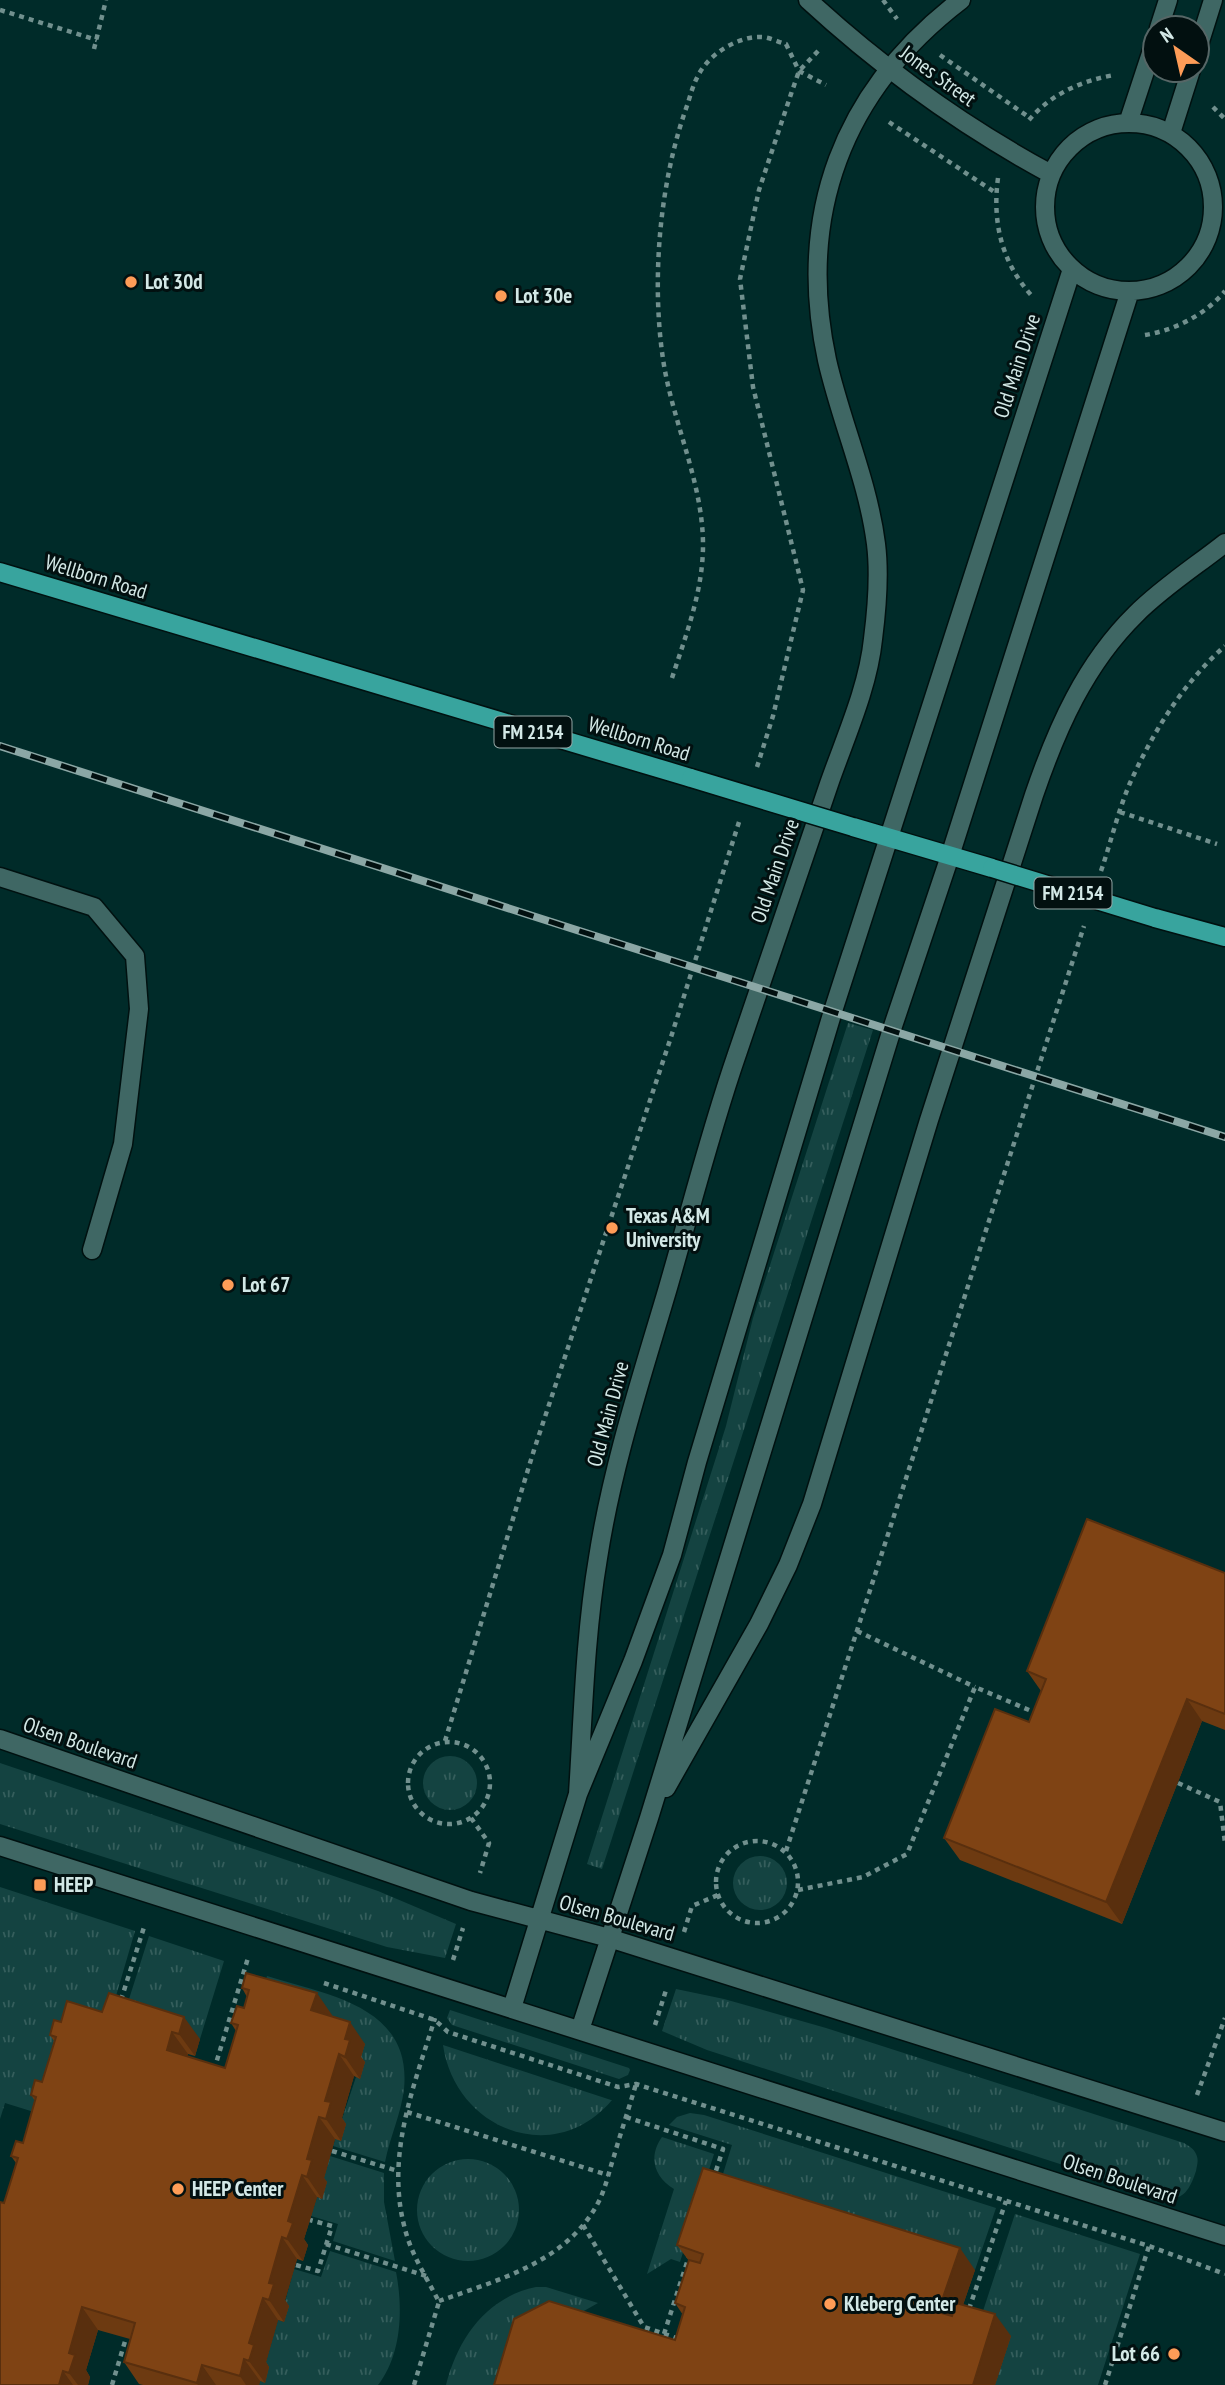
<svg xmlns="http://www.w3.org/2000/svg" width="1225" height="2385" viewBox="0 0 1225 2385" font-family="'PT Sans Narrow',sans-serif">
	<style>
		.grass { fill: url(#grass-tufts) }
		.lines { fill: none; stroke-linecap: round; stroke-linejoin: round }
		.lane-casing { stroke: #001110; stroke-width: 21 }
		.street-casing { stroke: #001110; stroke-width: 21 }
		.primary-casing { stroke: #001110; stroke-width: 21 }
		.path { stroke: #71908e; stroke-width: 4.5; stroke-dasharray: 5 5; stroke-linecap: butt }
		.lane { stroke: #3f6764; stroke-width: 18 }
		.street { stroke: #3f6764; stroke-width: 18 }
		.primary { stroke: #38a49e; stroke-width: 18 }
		.rail-casing { stroke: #8ba7a5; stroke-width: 8 }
		.rail { stroke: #021010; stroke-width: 5; stroke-dasharray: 16; stroke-linecap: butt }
		.primary-bridge-casing { stroke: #001110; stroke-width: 21; stroke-linecap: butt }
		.primary-bridge { stroke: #38a49e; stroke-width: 18 }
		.wall { fill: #6d3a11 }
		.shaded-wall { fill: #592f0e }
		.building { fill: #7f4314; stroke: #592f0e; stroke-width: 2 }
		.poi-dot { fill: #fe9c57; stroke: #021010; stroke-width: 2.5 }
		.labels { text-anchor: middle; stroke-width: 6; stroke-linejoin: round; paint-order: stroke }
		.shield { fill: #021010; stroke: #94a7a6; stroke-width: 2 }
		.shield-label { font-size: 19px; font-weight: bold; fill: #d3e8e6 }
		.street-label { font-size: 21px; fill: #d3e8e6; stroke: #021010 }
		.poi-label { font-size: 21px; font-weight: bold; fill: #d3e8e6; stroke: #021010; text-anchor: start }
	</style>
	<defs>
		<pattern id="grass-tufts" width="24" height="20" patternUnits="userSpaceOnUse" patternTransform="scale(1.75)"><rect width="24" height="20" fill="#144341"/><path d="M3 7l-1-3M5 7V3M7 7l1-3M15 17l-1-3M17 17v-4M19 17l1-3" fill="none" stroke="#355e5c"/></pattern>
	</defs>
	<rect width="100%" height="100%" fill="#002b29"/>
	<!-- grass -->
	<path class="grass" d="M848,1023l25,7 -271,839 -15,-5 139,-438 27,-108z
		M423 1783a27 27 0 1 1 54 0a27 27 0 1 1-54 0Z
		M0,1763l378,128 78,33 -11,34 -58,-11 -387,-123z
		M733 1883a27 27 0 1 1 54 0a27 27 0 1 1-54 0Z
		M0,1887l135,44 -29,99 -59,86 -42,-13 -5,16z
		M149,1936l75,25 -24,78 -76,-24z
		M267,1976c61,19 145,30 137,113 -3,25 -14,48 -19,73l-52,-16 23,-69 4,1 -33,-46 5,-17 -70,-20z
		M676,1989l48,10 102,29 358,115c5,3 10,6 12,11 3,6 1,11 0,17 -6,18 -13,32 -34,26l-455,-147 -45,-19z
		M450,2010l179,58 1,2 -2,5 -9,4 -167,-54 -5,-7z
		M443,2045l168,55h1c-58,69 -157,29 -169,-55z
		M690,2113l14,2 292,93 -21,62 -257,-80 14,-45 -63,-20 8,-8z
		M662,2137l52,17 -34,108 -9,-3 -24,15 27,-85c-20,-12 -26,-32 -12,-52z
		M330,2156l54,17v29l11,59 -62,-20 5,-17 -27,-8 6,-19 5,2 1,-18z
		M417 2210a51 51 0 1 1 102 0a51 51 0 1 1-102 0Z
		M1015,2214l125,40 -42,131h-103l-12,-74z
		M330,2251l66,21c7,36 6,82 -18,113h-119l1,-4 5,1v-17l13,-45 6,2v-17l10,-36 27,8z
		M536,2287h10l52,16 -23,13 -59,69h-70c12,-47 41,-88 90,-98z"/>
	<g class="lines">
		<defs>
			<path id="lane" d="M0,877l94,30 41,49 4,53 -16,135 -31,106"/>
			<path id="street" d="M808,0c75,69 154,126 243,174
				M1159,28l9,-28
				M1197,51l16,-51
				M1045 207a84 84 0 1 1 168 0a84 84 0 1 1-168 0Z
				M1128,123l27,-82
				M1171,133l20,-63
				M0,1739l471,162 138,37 616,194
				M666,1788l93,-164 29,-59 24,-61 117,-384 105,-325c23,-67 51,-131 102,-181 27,-27 60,-48 89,-71
				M578,1794c5,-78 7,-159 20,-236 14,-91 43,-179 69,-267 23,-79 43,-159 70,-237 31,-90 62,-180 92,-270 16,-46 39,-96 44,-145 4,-31 7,-63 3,-95 -8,-63 -35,-122 -49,-184 -31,-145 15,-269 134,-360
				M0,1846l1225,390
				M512,2008l66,-214 55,-133 39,-106 25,-93 136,-451 239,-742
				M580,2030l69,-212 243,-789 58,-173 180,-565"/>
			<path id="primary" d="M0,572l691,206
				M853,827l139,41
				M1155,918l70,19"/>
		</defs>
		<!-- lane casing -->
		<use href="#lane" class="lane-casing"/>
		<!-- street casing -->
		<use href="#street" class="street-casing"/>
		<!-- primary casing -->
		<use href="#primary" class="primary-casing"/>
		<!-- path -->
		<path class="path" d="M883,0l14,19
			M0,10l97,30
			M94,49l12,-49
			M940,55l90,63
			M1213,107l12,12
			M1029,120c22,-26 52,-39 85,-45
			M889,122l107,71
			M998,178c-6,45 4,85 34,118
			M1145,335c30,-5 60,-20 80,-44
			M672,678c14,-43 31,-87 31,-133 0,-63 -31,-124 -40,-186 -12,-81 -3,-180 25,-256 4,-14 8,-27 17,-38 12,-15 36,-29 56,-28 8,0 17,5 25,7l13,27 27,14
			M757,767l16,-51 30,-126 -50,-203 -13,-108 19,-89 32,-96 8,-23 20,-21
			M1120,812l97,32
			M1101,871c10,-29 17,-60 29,-88 23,-51 53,-100 95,-137
			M857,1631l118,56
			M445,1741l89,-291 138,-416 67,-212
			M408 1783a41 41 0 1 1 82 0a41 41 0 1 1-82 0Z
			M1178,1783l42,19 5,41
			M471,1818l18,25 -9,30
			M716 1882a41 41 0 1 1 82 0a41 41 0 1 1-82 0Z
			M786,1851l298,-925
			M798,1890l65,-13 44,-23 68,-167 61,26
			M684,1932l8,-26 26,-11
			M453,1960l10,-32
			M324,1983l111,37 13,12 170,55 18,-3 513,162 76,28
			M121,2000l24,-76
			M655,2025l12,-38
			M214,2070l34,-112
			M1197,2095l28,-77
			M407,2112l201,63
			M626,2117l97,32 -9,28
			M332,2151l66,20
			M583,2225l61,102 35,12
			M326,2244l100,32
			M296,2265l22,6 14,-45 -22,-6
			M439,2301c59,-21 129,-39 160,-100 7,-14 10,-30 15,-45 7,-24 15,-48 22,-72
			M969,2309l37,-108
			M664,2334l25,-78
			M112,2385l14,-47
			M414,2385l25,-83c-12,-24 -28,-48 -34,-73 -20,-73 9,-143 30,-211
			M1105,2385l44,-139"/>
		<!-- lane -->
		<use href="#lane" class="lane"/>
		<!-- street -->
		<use href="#street" class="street"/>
		<!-- primary -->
		<use href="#primary" class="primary"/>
		<defs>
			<path id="rail" d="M0,746l1225,391"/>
		</defs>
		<!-- rail casing -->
		<use href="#rail" class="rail-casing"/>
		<!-- rail -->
		<use href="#rail" class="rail"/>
		<defs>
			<path id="primary-bridge" d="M691,778l162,49
				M992,868l163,50"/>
		</defs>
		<!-- primary-bridge casing -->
		<use href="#primary-bridge" class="primary-bridge-casing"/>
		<!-- primary-bridge -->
		<use href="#primary-bridge" class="primary-bridge"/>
	</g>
	<!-- wall -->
	<path class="wall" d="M1225,1573v157l-23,-9 -80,203 -162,-64 -16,-22 85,-116 12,-31 -14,-20z
		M242,1988l90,27v1l33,28 -4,13 4,5 -5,17 -6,-3 -12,42 4,6 -5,17 -6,-2 -11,39 3,4 -5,17 -5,-2 -13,42 4,6 -5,16 -6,-2 -12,41 4,6 -5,16 -6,-2 -12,42 3,5 -4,16 -5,-2 -1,4h-116l-4,-1 -15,-22 6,-23 -32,-9 -12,40 4,7 -2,8h-88l4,-182 12,-40 -5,-7 12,-13 12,-42 -4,-6 11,-13 12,-41 -4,-6 11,-13 41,-10 98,27 -5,17 -7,-2 -1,2 38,12 11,-37 -5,-8 13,-15 3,-11z
		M677,2245l298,25 -12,35 48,31 -16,49h-501l181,-45 8,-25 -8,-12 14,-42z"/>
	<!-- shaded-wall -->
	<path class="shaded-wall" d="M1187,1699l15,22 -80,203 -16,-22z
		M317,1993l15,22 -5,17 -16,-22z
		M184,2017l16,22 -5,17 -16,-22z
		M350,2022l15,22 -4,13 4,5 -5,17 -15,-22v-18z
		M172,2032l16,22 -6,18 -15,-22z
		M339,2054l15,22 -12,42 4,6 -5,17 -15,-22 -1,-18z
		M319,2117l16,22 -11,39 3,4 -5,17 -15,-22v-18z
		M302,2175l15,22 -13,42 4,6 -5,16 -16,-22 1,-18z
		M282,2237l15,22 -12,41 4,6 -5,16 -15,-22v-17z
		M960,2248l15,22 -22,64 -15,-22z
		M263,2298l15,22 -12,42 3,5 -4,16 -16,-22v-18z
		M82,2307l16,23 -12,40 4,7 -2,8h-10l-9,-12v-20z
		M995,2314l16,22 -16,49h-22z
		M244,2359l16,22 -1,4h-13l-6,-9z
		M202,2365l14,20h-18l-1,-2z
		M63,2371l10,14h-14z"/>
	<!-- building -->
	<path class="building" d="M1087,1519l138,54v141l-38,-15 -81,203 -162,-64 51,-129 34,13 17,-43 -19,-8z
		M246,1973l71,20 -6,17 39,12 -5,17 5,1 -5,17 -6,-3 -14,47 6,1 -5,17 -7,-2 -12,42 5,1 -5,17 -5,-2 -14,46 5,2 -6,16 -5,-2 -13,46 5,1 -5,16 -6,-2 -14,45 5,2 -5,16 -5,-2 -4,17 -38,-11 -5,18 -73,-21 11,-39 -53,-16 -13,46 6,2 -6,18 -6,-2 -4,14h-59v-183l4,1 14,-45 -7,-2 5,-15 7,2 13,-46 -5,-2 4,-15 7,2 14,-45 -6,-2 4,-15 7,2 6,-21 35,11 7,-19 75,24 -5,17 -7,-2 -5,18 58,18 13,-43 -7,-2 6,-17 7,2 5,-18 -7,-2z
		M703,2168l257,80 -22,64 14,4 4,-13 39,11 -22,71h-479l20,-66 35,-18 126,39 10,-33 -10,-4 14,-43 11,3 3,-9 -26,-9z"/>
	<!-- markers -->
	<g class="poi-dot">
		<circle cx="131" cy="282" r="7"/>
		<circle cx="501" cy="296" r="7"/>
		<circle cx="612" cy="1228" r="7"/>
		<circle cx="228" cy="1285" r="7"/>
		<rect x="33" y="1878" width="14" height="14" rx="3.5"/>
		<circle cx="178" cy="2189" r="7"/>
		<circle cx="830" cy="2304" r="7"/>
		<circle cx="1174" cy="2354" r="7"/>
	</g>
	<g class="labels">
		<!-- shield labels -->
		<g class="shield">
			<rect x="494.5" y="716.5" width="77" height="31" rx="5"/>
			<rect x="1034.5" y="877.5" width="77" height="31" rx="5"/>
		</g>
		<g class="shield-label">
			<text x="533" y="739">FM 2154</text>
			<text x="1073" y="900">FM 2154</text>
		</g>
		<!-- street labels -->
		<g class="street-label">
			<text transform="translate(938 76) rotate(36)" y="7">Jones Street</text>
			<text transform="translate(1017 366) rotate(-72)" y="7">Old Main Drive</text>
			<text transform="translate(96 577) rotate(17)" y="7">Wellborn Road</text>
			<text transform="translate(639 739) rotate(17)" y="7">Wellborn Road</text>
			<text transform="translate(775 871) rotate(-71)" y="7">Old Main Drive</text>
			<text transform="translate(608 1414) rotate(-75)" y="7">Old Main Drive</text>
			<text transform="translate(80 1743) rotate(19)" y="7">Olsen Boulevard</text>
			<text transform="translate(617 1918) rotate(16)" y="7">Olsen Boulevard</text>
			<text transform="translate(1120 2179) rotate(18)" y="7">Olsen Boulevard</text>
		</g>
		<!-- poi labels -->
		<g class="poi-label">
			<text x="145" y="289">Lot 30d</text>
			<text x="515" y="303">Lot 30e</text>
			<text x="626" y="1223">Texas A&amp;M<tspan x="626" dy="24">University</tspan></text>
			<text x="242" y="1292">Lot 67</text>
			<text x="54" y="1892">HEEP</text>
			<text x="192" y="2196">HEEP Center</text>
			<text x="844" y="2311">Kleberg Center</text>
			<text x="1160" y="2361" text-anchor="end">Lot 66</text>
		</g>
	</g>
	<!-- north arrow -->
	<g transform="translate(1176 49) rotate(326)"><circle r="33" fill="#021010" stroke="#566666" stroke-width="2"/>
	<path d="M0-5L12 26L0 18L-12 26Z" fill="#fe9c57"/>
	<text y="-10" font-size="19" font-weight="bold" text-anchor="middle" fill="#d3e8e6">N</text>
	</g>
</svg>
